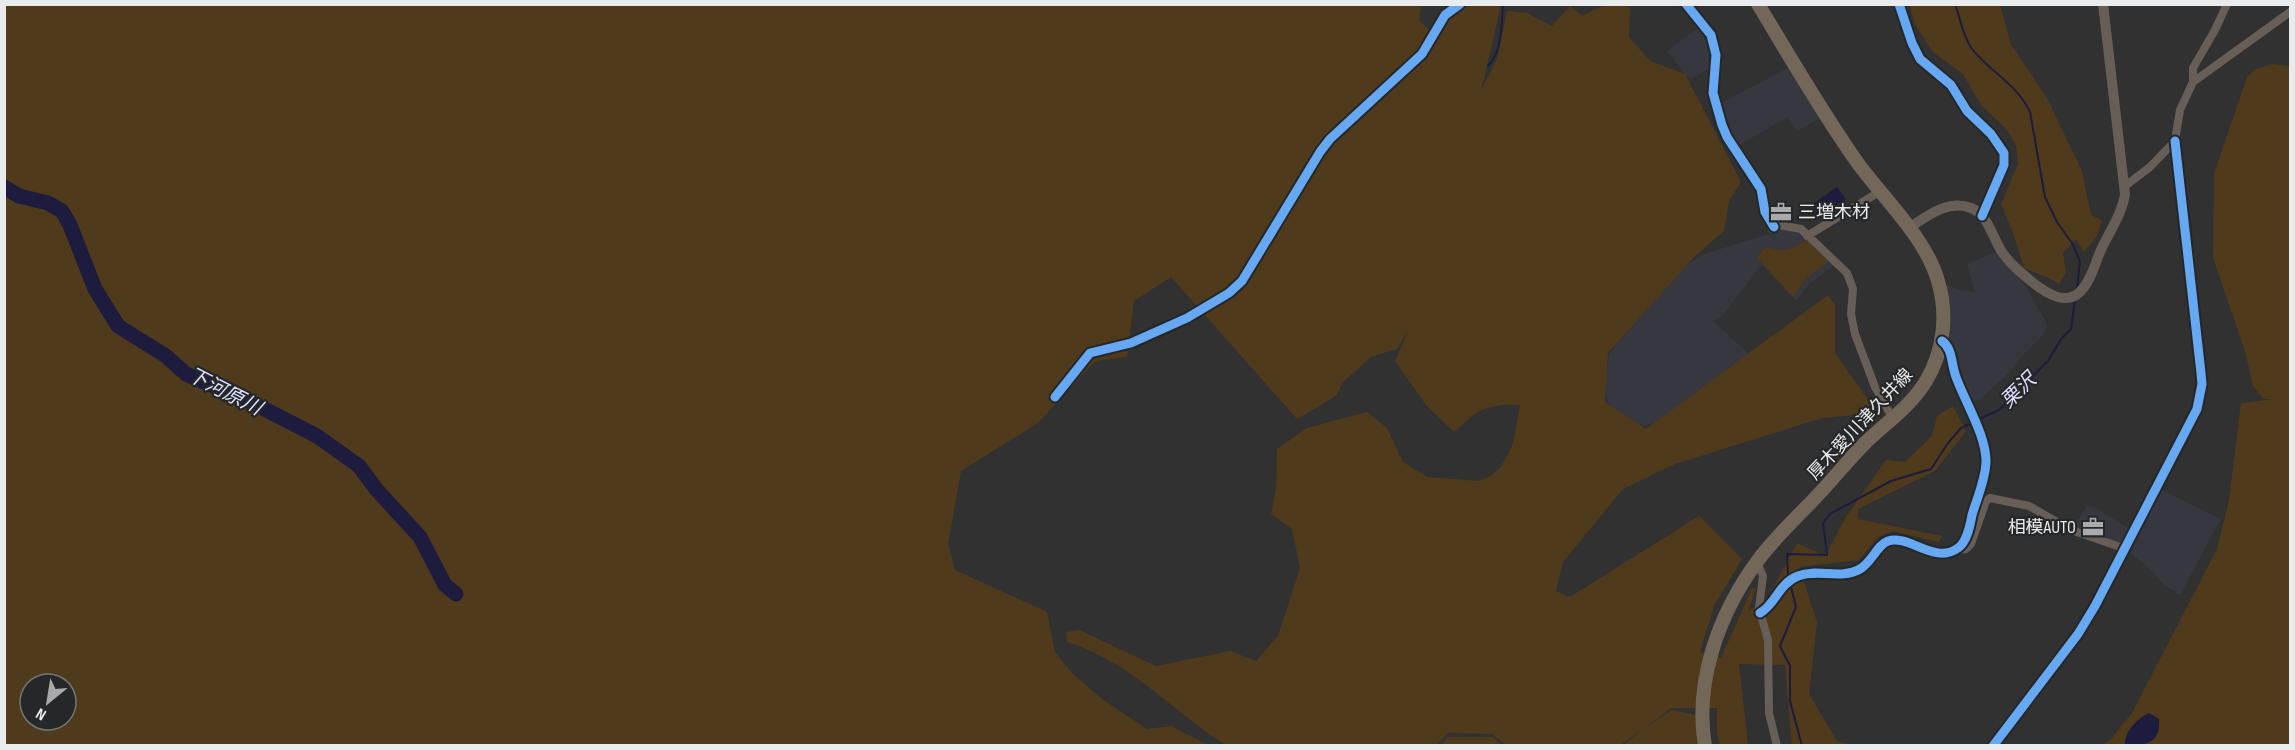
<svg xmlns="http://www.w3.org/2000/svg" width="2295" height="750" viewBox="0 0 2295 750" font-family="'Sofia Sans Condensed','Noto Sans JP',sans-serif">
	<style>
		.built { fill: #37373f }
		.green { fill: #503a1c; fill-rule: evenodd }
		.water { fill: #1d1c3f }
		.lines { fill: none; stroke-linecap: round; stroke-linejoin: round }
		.stream { stroke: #1d1c3f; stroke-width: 2 }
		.river { stroke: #1d1c3f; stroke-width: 15 }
		.minor { stroke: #675f57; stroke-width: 8 }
		.tertiary { stroke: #675f57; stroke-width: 10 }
		.primary { stroke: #726758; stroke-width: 14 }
		.cycleway-casing { stroke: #262729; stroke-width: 13 }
		.cycleway { stroke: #66a8f1; stroke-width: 9 }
		.labels { text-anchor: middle; stroke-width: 4.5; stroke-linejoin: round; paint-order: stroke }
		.poi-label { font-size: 18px; fill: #eaebec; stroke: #262729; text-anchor: start }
		.street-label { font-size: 18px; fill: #eaebec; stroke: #262729 }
		.water-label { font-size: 20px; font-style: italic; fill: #dddffd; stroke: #262729 }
	</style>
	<rect width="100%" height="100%" fill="#313132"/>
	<!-- built -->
	<path class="built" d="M1701,26l5,5 7,22 -2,14 -21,13 -23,-29z
		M1788,68l32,50 -23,13 -9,-14 -52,30 -8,-13 -9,-30z
		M1784,229l14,2 37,34 -26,19 -13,17 -34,-37 -39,51 -10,6 36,33 -91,69 -15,2 -12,-3 -17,-10 -7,-12 -2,-10 4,-35 50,-72 45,-29z
		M1996,252l25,26 24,42 2,7 -4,8 -23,23 -9,13 -32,29 -10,2 -14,-37 -5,-22 -4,-59 10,5 19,3 -8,-28z
		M2160,489l61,30 -41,76 -16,-10 -16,-18 -21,-16z
		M2087,506h6l35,22 4,5 -6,12 -54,-17z"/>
	<!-- green -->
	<path class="green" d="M1421,4l-2,16 9,9 12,3c23,-31 25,-27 61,-27l-20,86 16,-32 10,-48 20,2 25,13 18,-20 12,10c16,-9 31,-16 48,-8l-1,29 21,24 35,13 56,108 -12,19 -5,30 -30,26 -86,96 -3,49 41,27 182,-134 7,10v48l39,55 -9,6 -43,4 -147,46 -52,25 -60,73 -7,29 14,6 129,-81 43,43 -28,47 -14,46 21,6 31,-70h4l-8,24 19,-13 30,-56 28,13 21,-39 40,-57 19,2 27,-26 5,-20 16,-10 13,25 -31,40 -77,38v10l84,17 -3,6 -46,-11 -15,6 -19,23 -60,7 18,55 -8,72 28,47 14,4h-59l-7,-80 -46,-1 9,81h-28l-3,-12v-25h-46l-27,21 28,-19 24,5 5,30h-78l20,-16 -24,17 -113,-1 -14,-11 -44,-1 -11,12h-211c-54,-34 -95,-83 -159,-103l-1,-10 13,-2 77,36 74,-15 26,10 22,-25 22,-68 -8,-39 -21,-15 5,-25 1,-40 30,-21 60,-16 20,16 16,34 24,15 52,4 12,-5 10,-9 12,-23 7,-39c-35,-1 -41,4 -66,27l-28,-27 -31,-44 14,-32 -12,20 -26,8 -28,25 -7,14 -39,23 -126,-142 -37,24 -7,56 -32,4 -57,62 -77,48 -13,73 7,26 92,42 8,40 16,20 31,27 45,30 24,-3 37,19h-1203l-1,-740zM30,684h36v36h-36z
		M1910,5h90l11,39 36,54 35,73 9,44 11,5 -5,16 -13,16 -8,-13 -13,14 3,20 -7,11 -10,-6 -25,-10 -9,-30 -14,-34 17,-40 -2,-18 -9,-16 -26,-25 -18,-31 -30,-22 -18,-27z
		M2273,64l17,2v679l-189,1 10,-7 21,-26 85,-164 12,-49 12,-97 32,-4h-9l-11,-13 -8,-35 -32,-93 1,-84 33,-97 9,-8z
		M1806,240l20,18 1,4 -22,17 -12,18 -36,-40 9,-10c16,5 26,3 40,-7z
		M1448,737h45l9,8h-61z"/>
	<!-- water -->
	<path class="water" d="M1837,187l9,12 -27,18 -8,-12z
		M2149,713l10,6c2,25 -14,27 -34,26 -1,-12 12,-27 24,-32z"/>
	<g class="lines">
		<!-- stream -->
		<path class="stream" d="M1955,4c6,16 7,31 17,45 18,23 45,35 58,63l15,85 12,25 15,21 8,18 -3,28
			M1488,66c15,-15 13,-41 15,-62
			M1977,420l22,-10 49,-49 13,-22 10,-10 4,-29
			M1788,577l-1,-23 40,1 -4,-32 7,-9 61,-33 40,-12 17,-26 13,-15 11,-5
			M1790,583l6,24 -16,39 10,20v35l12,45"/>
		<!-- river -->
		<path class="river" d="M4,187l15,9 29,7 14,8 8,14 25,64 23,37 48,30 20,18 63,27 68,35 42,30 17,23 44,48 25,48 11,9"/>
		<!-- minor -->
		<path class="minor" d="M1686,4l25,31 5,20 -3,38 9,32 5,12 34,52 4,23 9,15
			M1899,4l13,39 8,16 31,26 16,26 24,23 13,19v12l-22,51
			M2193,82v-14l22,-38 12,-26
			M2125,186l25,-19 25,-26 5,-31 13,-28 97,-70
			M1772,229l7,-4 22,4 46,44 6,16 -2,25 4,20 20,53 18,32
			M1807,236l72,-44
			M1055,397l35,-44 41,-10 56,-25 42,-25 13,-12 78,-129 10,-13 92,-85 23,-39 15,-11
			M1957,550l9,-1 5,-5 15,-43 4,-3 39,8 42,24 55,19
			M1757,562l6,14 -4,32 9,32 1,73 8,33
			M1760,613c16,-9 18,-29 38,-37 19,-8 43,4 62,-7 12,-7 17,-24 28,-28 21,-7 47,24 70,7 9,-6 12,-22 14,-33 5,-17 13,-34 14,-52 1,-26 -21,-61 -30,-86 -5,-13 -3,-28 -14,-36
			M1993,746l85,-112 17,-28 102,-197 5,-25 -1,-11 -26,-232"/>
		<!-- tertiary -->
		<path class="tertiary" d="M1909,228c18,-12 39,-29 62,-20 17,6 22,31 31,44 8,12 18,20 29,29 38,31 53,18 67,-24 8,-21 24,-41 27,-63l-22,-190"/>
		<!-- primary -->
		<path class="primary" d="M1705,746c-11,-64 14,-132 51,-183 18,-25 41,-46 61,-67 17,-18 32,-37 49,-54 21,-20 45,-36 60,-61 18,-30 22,-67 12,-100 -12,-43 -55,-83 -81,-119 -36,-51 -67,-105 -99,-158"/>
		<defs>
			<path id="cycleway" d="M1686,4l25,31 5,20 -3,38 9,32 5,12 34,52 4,23 9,15
				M1899,4l13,39 8,16 31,26 16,26 24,23 13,19v12l-22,51
				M1055,397l35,-44 41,-10 56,-25 42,-25 13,-12 78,-129 10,-13 92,-85 23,-39 15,-11
				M1760,613c16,-9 18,-29 38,-37 19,-8 43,4 62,-7 12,-7 17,-24 28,-28 21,-7 47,24 70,7 9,-6 12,-22 14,-33 5,-17 13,-34 14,-52 1,-26 -21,-61 -30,-86 -5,-13 -3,-28 -14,-36
				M1993,746l85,-112 17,-28 102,-197 5,-25 -1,-11 -26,-232"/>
		</defs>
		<!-- cycleway casing -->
		<use href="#cycleway" class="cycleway-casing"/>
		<!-- cycleway -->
		<use href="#cycleway" class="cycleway"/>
	</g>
	<!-- icons -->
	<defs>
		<symbol id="office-bare" viewBox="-9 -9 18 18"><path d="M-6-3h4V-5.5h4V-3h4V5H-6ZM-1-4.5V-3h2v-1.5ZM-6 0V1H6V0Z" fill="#a9aaab" stroke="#262729" stroke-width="2.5" paint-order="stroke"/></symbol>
	</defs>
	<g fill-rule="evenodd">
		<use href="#office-bare" x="1766" y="197" width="30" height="30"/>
		<use href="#office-bare" x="2078" y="512" width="30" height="30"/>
	</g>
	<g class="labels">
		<!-- poi labels -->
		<g class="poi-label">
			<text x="1798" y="218">三増木材</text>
			<text x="2076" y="533" text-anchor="end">相模AUTO</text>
		</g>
		<!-- street labels -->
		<g class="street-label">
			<text transform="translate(1860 424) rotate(-47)" y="6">厚木愛川津久井線</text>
		</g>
		<!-- water labels -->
		<g class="water-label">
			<text transform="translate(2018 390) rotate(-44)" y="7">栗沢</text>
			<text transform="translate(225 391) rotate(27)" y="7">下河原川</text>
		</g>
	</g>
	<!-- border -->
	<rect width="2295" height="750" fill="none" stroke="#eaebec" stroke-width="12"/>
	<!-- north arrow -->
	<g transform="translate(48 702) rotate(210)"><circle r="28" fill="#262729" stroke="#747577" stroke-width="1.5"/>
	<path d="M0-4.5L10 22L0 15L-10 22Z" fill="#a9aaab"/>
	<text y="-9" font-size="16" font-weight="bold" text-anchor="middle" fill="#eaebec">N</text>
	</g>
</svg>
